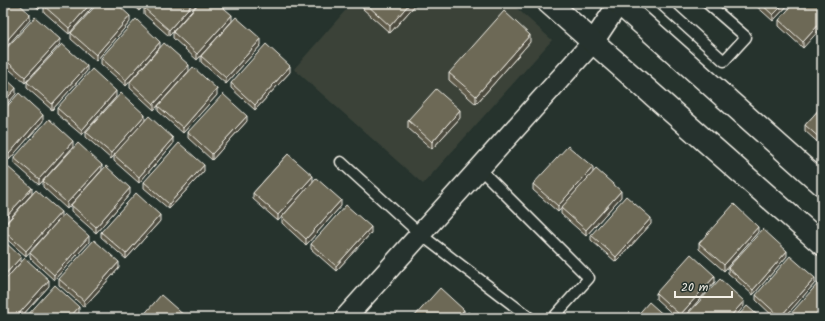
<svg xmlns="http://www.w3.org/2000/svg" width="825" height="321" viewBox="0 0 825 321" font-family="Kalam,sans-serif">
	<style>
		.built { fill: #3b4339 }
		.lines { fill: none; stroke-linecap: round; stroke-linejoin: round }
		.service-casing { stroke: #f4f1e8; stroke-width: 13 }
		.minor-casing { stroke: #f4f1e8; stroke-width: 23 }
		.tertiary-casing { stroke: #f4f1e8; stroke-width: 25 }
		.service { stroke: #26332d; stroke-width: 10 }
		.minor { stroke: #26332d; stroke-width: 20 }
		.tertiary { stroke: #26332d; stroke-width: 22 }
		.wall { fill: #5e5a4a; stroke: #f4f1e8 }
		.shaded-wall { fill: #4c4a3c; stroke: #f4f1e8 }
		.building { fill: #6d6956; stroke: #f4f1e8 }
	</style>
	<rect width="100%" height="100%" fill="#26332d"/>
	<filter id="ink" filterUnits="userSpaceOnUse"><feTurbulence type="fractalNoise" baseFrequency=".025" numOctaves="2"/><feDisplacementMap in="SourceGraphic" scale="8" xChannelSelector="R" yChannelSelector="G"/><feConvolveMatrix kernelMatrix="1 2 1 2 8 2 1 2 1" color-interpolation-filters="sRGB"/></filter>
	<g filter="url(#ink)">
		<!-- built -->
		<path class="built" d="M352,3h159l41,37 -129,144 -129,-115z"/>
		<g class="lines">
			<defs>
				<path id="service" d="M660,3l64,58 22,-24 -39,-34
					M341,162l79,72 110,84
					M479,168l110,110 -36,40"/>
				<path id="minor" d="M345,318l248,-276 26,-39"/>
				<path id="tertiary" d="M549,3l273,241
					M619,3l203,181"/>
			</defs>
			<!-- service casing -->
			<use href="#service" class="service-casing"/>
			<!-- minor casing -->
			<use href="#minor" class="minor-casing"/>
			<!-- tertiary casing -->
			<use href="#tertiary" class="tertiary-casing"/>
			<!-- service -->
			<use href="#service" class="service"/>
			<!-- minor -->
			<use href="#minor" class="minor"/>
			<!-- tertiary -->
			<use href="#tertiary" class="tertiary"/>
		</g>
		<!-- wall -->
		<path class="wall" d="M32,3h13l-6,6z
			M47,3h49l-27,31 -25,-22v-6z
			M130,3h16l-7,8z
			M149,3h49l-29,33 -25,-22v-6z
			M363,3h54l-27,30 -27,-24z
			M753,3h37l-17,18z
			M822,3l-19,45 -24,-22v-6z
			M232,21l-35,39 -24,-22v-6z
			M130,22l-34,39 -25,-22v-6z
			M530,42l-54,62 -27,-24v-7z
			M60,44l-35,39 -22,-19v-12z
			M261,45l-35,39 -25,-22v-6z
			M160,47l-34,39 -25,-22v-6z
			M87,71l-35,39 -25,-22v-6z
			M189,71l-35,39 -24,-22v-6z
			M290,72l-35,38 -24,-22v-5z
			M217,95l-34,38 -25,-22v-5z
			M116,97l-34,38 -25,-21v-6z
			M822,106v40l-17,-15v-6z
			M3,111l40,10 -34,39 -6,-6z
			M460,118l-28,31 -24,-21v-8z
			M145,121l28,23 -34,39 -25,-22v-6l-3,4 -25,-22v-5z
			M247,121l-35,39 -24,-22v-6z
			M73,147l-34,38 -25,-22v-5z
			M288,154l-10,67 -25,-22v-6z
			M102,170l-35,39 -24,-22v-6z
			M204,171l-35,38 -25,-21v-6z
			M593,173l28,24 -35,39 -25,-22v-6l-3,4 -25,-22v-6z
			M36,190l-10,66 -23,-20v-9z
			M130,194l-34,39 -25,-22v-6z
			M341,206l-35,39 -24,-22v-6z
			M160,221l-34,38 -25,-22v-5z
			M651,224l-35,38 -25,-22v-5z
			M758,232l-34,39 -25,-22v-6z
			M371,233l-35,38 -25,-22v-5z
			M3,240l18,22 28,24 -29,32h-13l-4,-4z
			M89,242l-35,38 -24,-22v-5z
			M787,256l-34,39 -25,-22v-5z
			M119,268l-35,39 -25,-22v-6z
			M715,282l-32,36h-6l-21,-19v-6z
			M815,283l-31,35h-9l-19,-18v-5z"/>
		<!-- shaded-wall -->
		<path class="shaded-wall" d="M40,3h5l-6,6v-5z
			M91,3h5l-27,31v-6z
			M140,3h6l-7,8v-6z
			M193,3h5l-29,33v-6z
			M410,3h7l-27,30v-7z
			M785,3h5l-17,18v-6z
			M30,14v6l-27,31v-6z
			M232,15v6l-35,39v-6z
			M130,16v6l-34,39v-6z
			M822,21v6l-19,21v-6z
			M530,35v7l-54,62v-8z
			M60,39v5l-35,39v-6z
			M261,39v6l-35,39v-6z
			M160,42v5l-34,39v-6z
			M189,65v6l-35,39v-6z
			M87,66v5l-35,39v-6z
			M290,66v6l-35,38v-5z
			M16,88v6l-13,15v-6z
			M217,89v6l-34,38v-5z
			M116,91v6l-34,38v-5z
			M460,110v8l-28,31v-7z
			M43,115v6l-34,39v-6z
			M145,115v6l-34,38v-6z
			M247,116v5l-35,39v-6z
			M173,138v6l-34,39v-6z
			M73,141v6l-34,38v-6z
			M102,165v5l-35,39v-6z
			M204,165v6l-35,38v-5z
			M593,167v6l-35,39v-6z
			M313,176v6l-35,39v-6z
			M32,188v6l-29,32v-6z
			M130,188v6l-34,39v-6z
			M621,191v6l-35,39v-6z
			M341,200v6l-35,39v-6z
			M61,212v6l-35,38v-5z
			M160,215v6l-34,38v-5z
			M651,218v6l-35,38v-5z
			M371,227v6l-35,38v-5z
			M758,227v5l-34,39v-6z
			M89,236v6l-35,38v-5z
			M787,251v5l-34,39v-5z
			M21,257v5l-18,20v-5z
			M119,262v6l-35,39v-6z
			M715,276v6l-32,36h-3v-3z
			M815,278v5l-31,35h-4v-1z
			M49,280v6l-29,32h-5z
			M744,301v5l-10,12h-5z
			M79,307v6l-5,5h-5z
			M464,310v6l-1,2h-6z"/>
		<!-- building -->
		<path class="building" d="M3,3h15l12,11 -27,31z
			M47,3h44l-22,25 -25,-22z
			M98,3h18l14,13 -34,39 -25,-22z
			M149,3h44l-24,27 -25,-22z
			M199,3h19l14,12 -35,39 -24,-22z
			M365,3h45l-20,23z
			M760,3h25l-12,12z
			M794,3h28v18l-19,21 -24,-22z
			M504,11l26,24 -54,61 -27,-23z
			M35,17l25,22 -35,38 -22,-19v-6z
			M236,17l25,22 -35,39 -25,-22z
			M136,19l24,23 -34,38 -25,-22z
			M164,43l25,22 -35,39 -24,-22z
			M62,44l25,22 -35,38 -25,-22z
			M266,44l24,22 -35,39 -24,-22z
			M193,67l24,22 -34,39 -25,-22z
			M92,69l24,22 -34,39 -25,-22z
			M3,76l13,12 -13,15z
			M436,89l24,21 -28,32 -24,-22z
			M19,93l24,22 -34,39 -6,-5v-38z
			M121,93l24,22 -34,38 -25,-21z
			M223,94l24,22 -35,38 -24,-22z
			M822,106v34l-17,-15z
			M149,116l24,22 -34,39 -25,-22z
			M49,119l24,22 -34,38 -25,-21z
			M78,143l24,22 -35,38 -24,-22z
			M179,143l25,22 -35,39 -25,-22z
			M568,146l25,21 -35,39 -25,-22z
			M288,154l25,22 -35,39 -25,-22z
			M7,166l25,22 -29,32v-49z
			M106,166l24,22 -34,39 -25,-22z
			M596,169l25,22 -35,39 -25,-22z
			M316,178l25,22 -35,39 -24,-22z
			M36,190l25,22 -35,39 -23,-21v-3z
			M136,193l24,22 -34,39 -25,-22z
			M626,196l25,22 -35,39 -25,-22z
			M734,204l24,23 -34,38 -25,-22z
			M346,205l25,22 -35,39 -25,-22z
			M64,214l25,22 -35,39 -24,-22z
			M763,229l24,22 -34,39 -25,-22z
			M3,240l18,17 -18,20z
			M94,240l25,22 -35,39 -25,-22z
			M691,254l24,22 -35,39 -24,-22z
			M790,256l25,22 -35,39 -24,-22z
			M25,258l24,22 -34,38h-2l-10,-9v-27z
			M720,279l24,22 -15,17h-43l-1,-1z
			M820,281l2,2v35h-35z
			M55,285l24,22 -10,11h-44z
			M440,288l24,22 -7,8h-44z
			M161,295l25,22 -1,1h-44z
			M649,302l18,16h-32z
			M747,306l14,12h-25z
			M468,312l7,6h-12z"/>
	</g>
	<!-- margin -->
	<rect width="825" height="321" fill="none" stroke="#26332d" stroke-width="16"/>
	<rect x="8" y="8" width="809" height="305" fill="none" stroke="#f4f1e8" stroke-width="1.5" filter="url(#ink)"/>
	<!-- scale -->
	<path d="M675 291v6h57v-6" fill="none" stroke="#f4f1e8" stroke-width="2"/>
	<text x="681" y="291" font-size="12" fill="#f4f1e8" stroke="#26332d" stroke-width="3" paint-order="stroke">20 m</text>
</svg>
